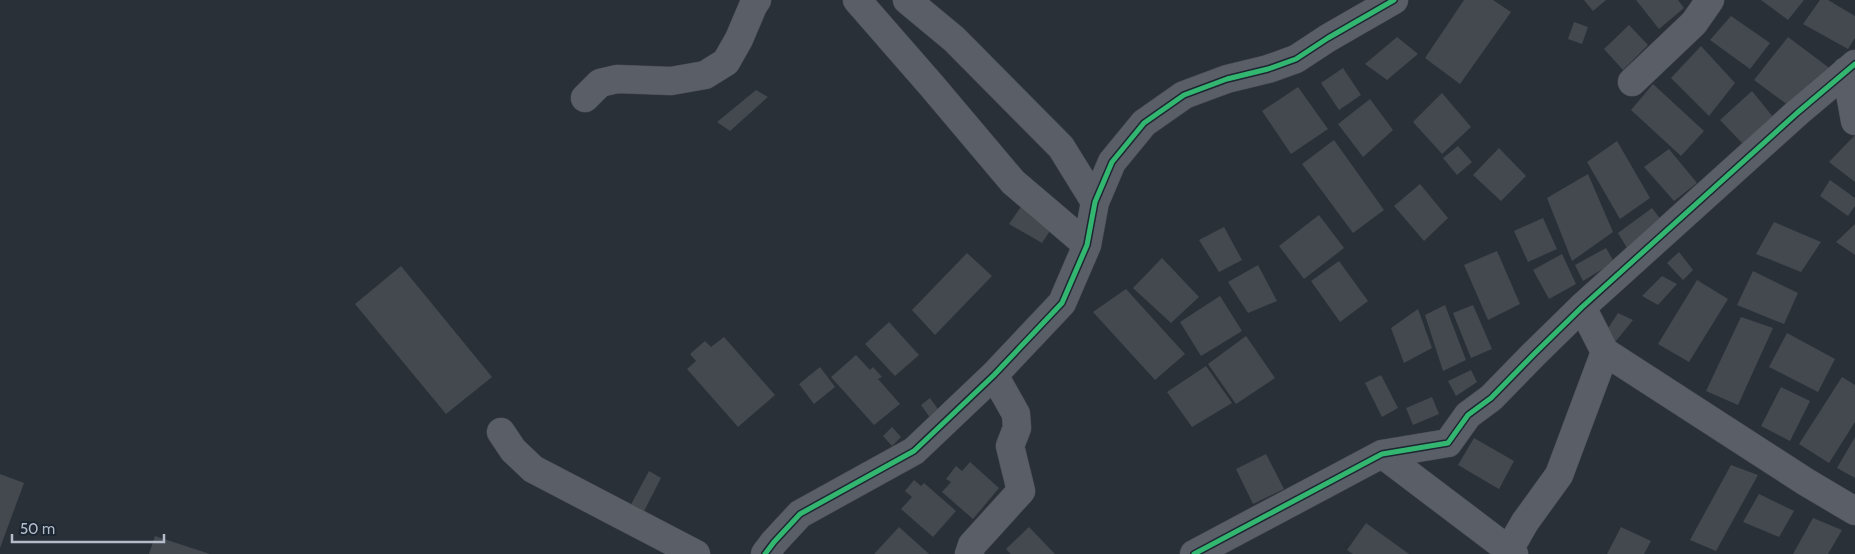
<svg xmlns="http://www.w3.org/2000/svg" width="1855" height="554" viewBox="0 0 1855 554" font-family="Cabin,sans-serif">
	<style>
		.building { fill: #444950 }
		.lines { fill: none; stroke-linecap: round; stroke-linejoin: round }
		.minor-casing { stroke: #484c53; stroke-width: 29 }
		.minor { stroke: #5a5e66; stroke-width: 28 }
		.cycleway-casing { stroke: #1d2633; stroke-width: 8 }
		.cycleway { stroke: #33b770; stroke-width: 5 }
	</style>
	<rect width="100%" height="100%" fill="#2a3038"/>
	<!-- building -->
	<path class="building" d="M1464,0h29l18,12 -51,72 -35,-26z
		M1584,0h22l-13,11z
		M1636,0h42l6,8 -25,21z
		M1761,0h43l-16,20z
		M1820,0h8l27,16v22l-7,11 -45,-25z
		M1731,16l39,27 -20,26 -40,-29z
		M1574,22l14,5 -6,17 -14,-5z
		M1629,25l19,20 -25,25 -19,-21z
		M1397,37l21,17 -31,26 -22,-16z
		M1788,37l44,33 -40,38 -38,-28z
		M1701,46l34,37 -26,33 -38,-38z
		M1343,68l18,27 -22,15 -18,-27z
		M1653,84l51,47 -23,25 -50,-46z
		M1298,87l30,42 -37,25 -29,-43z
		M756,90l12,7 -38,34 -13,-9z
		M1752,91l21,26 -30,27 -23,-24z
		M1442,93l29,34 -29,27 -29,-32z
		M1370,99l23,31 -30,27 -25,-33z
		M1855,135v47l-26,-20z
		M1334,140l50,70 -31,23 -51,-69z
		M1617,141l33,57 -30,21 -33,-57z
		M1458,146l14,16 -15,13 -14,-17z
		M1499,148l27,28 -25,25 -28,-26z
		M1669,149l28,34 -23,18 -30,-34z
		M1588,174l25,58 -41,29 -25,-63z
		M1830,180l25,18v8l-7,10 -28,-20z
		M1420,184l28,34 -24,23 -30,-35z
		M1025,201l30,22 -13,20 -33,-19z
		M1652,208l10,13 -35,27 -9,-15z
		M1319,215l25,33 -40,31 -25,-33z
		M1543,218l14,31 -29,13 -14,-31z
		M1774,222l47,20 -20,30 -45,-18z
		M1855,224v31l-19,-13z
		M1224,227l18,33 -23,12 -20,-32z
		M1606,248l8,14 -31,19 -8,-16z
		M1497,251l23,53 -32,16 -24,-55z
		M1679,252l14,18 -10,10 -16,-17z
		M967,253l25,23 -57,59 -23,-25z
		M1562,254l14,30 -27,15 -16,-29z
		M1162,258l37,39 -28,26 -38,-35z
		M1339,261l29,40 -28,21 -29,-41z
		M1258,265l19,36 -29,12 -20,-31z
		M401,266l91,111 -46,37 -91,-110z
		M1753,271l45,22 -14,31 -47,-19z
		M1662,276l15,8 -19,21 -16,-9z
		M1697,280l31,19 -39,63 -31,-18z
		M1126,289l59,65 -30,26 -62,-68z
		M1220,296l22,35 -41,25 -21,-34z
		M1445,305l21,55 -23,11 -18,-56z
		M1473,305l19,44 -21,9 -18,-45z
		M1418,309l14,39 -28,15 -13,-35z
		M1618,313l15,7 -17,21 -13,-5z
		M1741,317l32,11 -35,77 -32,-14z
		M889,322l30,33 -24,21 -30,-32z
		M1787,333l48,26 -17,33 -49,-25z
		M1246,336l29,42 -39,26 -28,-40z
		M724,337l51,58 -37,32 -51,-58 9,-8 -6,-7 15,-13 6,6z
		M856,355l14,15 3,-3 9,10 -4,2 22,25 -26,21 -43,-48z
		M1206,366l26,37 -40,24 -25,-35z
		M820,367l15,20 -21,17 -15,-20z
		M1471,370l6,12 -21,14 -8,-15z
		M1381,375l17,33 -16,9 -17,-34z
		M1842,377l13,8v37l-26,41 -30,-19z
		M1781,387l29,14 -20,40 -29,-15z
		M1432,397l7,17 -26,11 -7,-17z
		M930,398l10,14 -9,7 -10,-14z
		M892,427l9,10 -9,9 -9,-10z
		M1855,437v41l-18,-10z
		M1474,438l40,23 -15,28 -41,-24z
		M1266,454l18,35 -31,15 -17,-35z
		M970,462l29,26 -26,31 -31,-27 9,-10 -5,-3 10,-13 6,5z
		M1731,465l27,10 -42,76 -26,-11z
		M649,471l12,7 -21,41 -13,-7z
		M0,474l24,9 -24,65z
		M914,480l7,6 3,-3 32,28 -23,26 -32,-28 11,-12 -7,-6z
		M1759,494l35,17 -15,26 -36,-15z
		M1813,518l29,12 -14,24h-35z
		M1366,523l43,31h-56l-6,-4z
		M899,527l30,27h-55z
		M1029,527l26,27h-44l-5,-5z
		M1621,527l30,14 -7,13h-37z
		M155,536l55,18h-61z"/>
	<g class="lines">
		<defs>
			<path id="minor" d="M857,0l75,86 81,96 74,63
				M907,0l47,39 107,108 34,55
				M1846,71l9,50
				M1632,82l62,-59 16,-23
				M585,98l15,-15 17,-4 54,2 34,-6 21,-13 13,-23 14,-33 4,-6
				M1582,307l23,45 201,130 49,29
				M501,432l12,18 20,19 163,85
				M1382,454l132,100
				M1509,550l16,-28 34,-47 46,-123
				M765,554l9,-12 26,-28 114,-63 80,-76 68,-72 25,-58 8,-43 17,-40 32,-39 40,-28 43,-16 41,-10 28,-10 32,-21 66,-38
				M969,554l3,-9 49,-54 -11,-45 7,-18 -1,-14 -22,-39
				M1194,554l188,-100 66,-11 20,-28 23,-17 43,-44 48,-47 215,-194 58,-49"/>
		</defs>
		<!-- minor casing -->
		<use href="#minor" class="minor-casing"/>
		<!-- minor -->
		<use href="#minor" class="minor"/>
		<defs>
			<path id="cycleway" d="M765,554l9,-12 26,-28 114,-63 80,-76 68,-72 25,-58 8,-43 17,-40 32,-39 40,-28 43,-16 41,-10 28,-10 32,-21 66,-38
				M1194,554l188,-100 66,-11 20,-28 23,-17 43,-44 48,-47 215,-194 58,-49"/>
		</defs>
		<!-- cycleway casing -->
		<use href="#cycleway" class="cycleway-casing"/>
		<!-- cycleway -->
		<use href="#cycleway" class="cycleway"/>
	</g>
	<!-- scale -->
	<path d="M12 534v8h152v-8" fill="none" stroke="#b4bcc9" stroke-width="2.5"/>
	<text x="20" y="534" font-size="15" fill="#b4bcc9" stroke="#1d2633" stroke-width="4" paint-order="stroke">50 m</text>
</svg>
